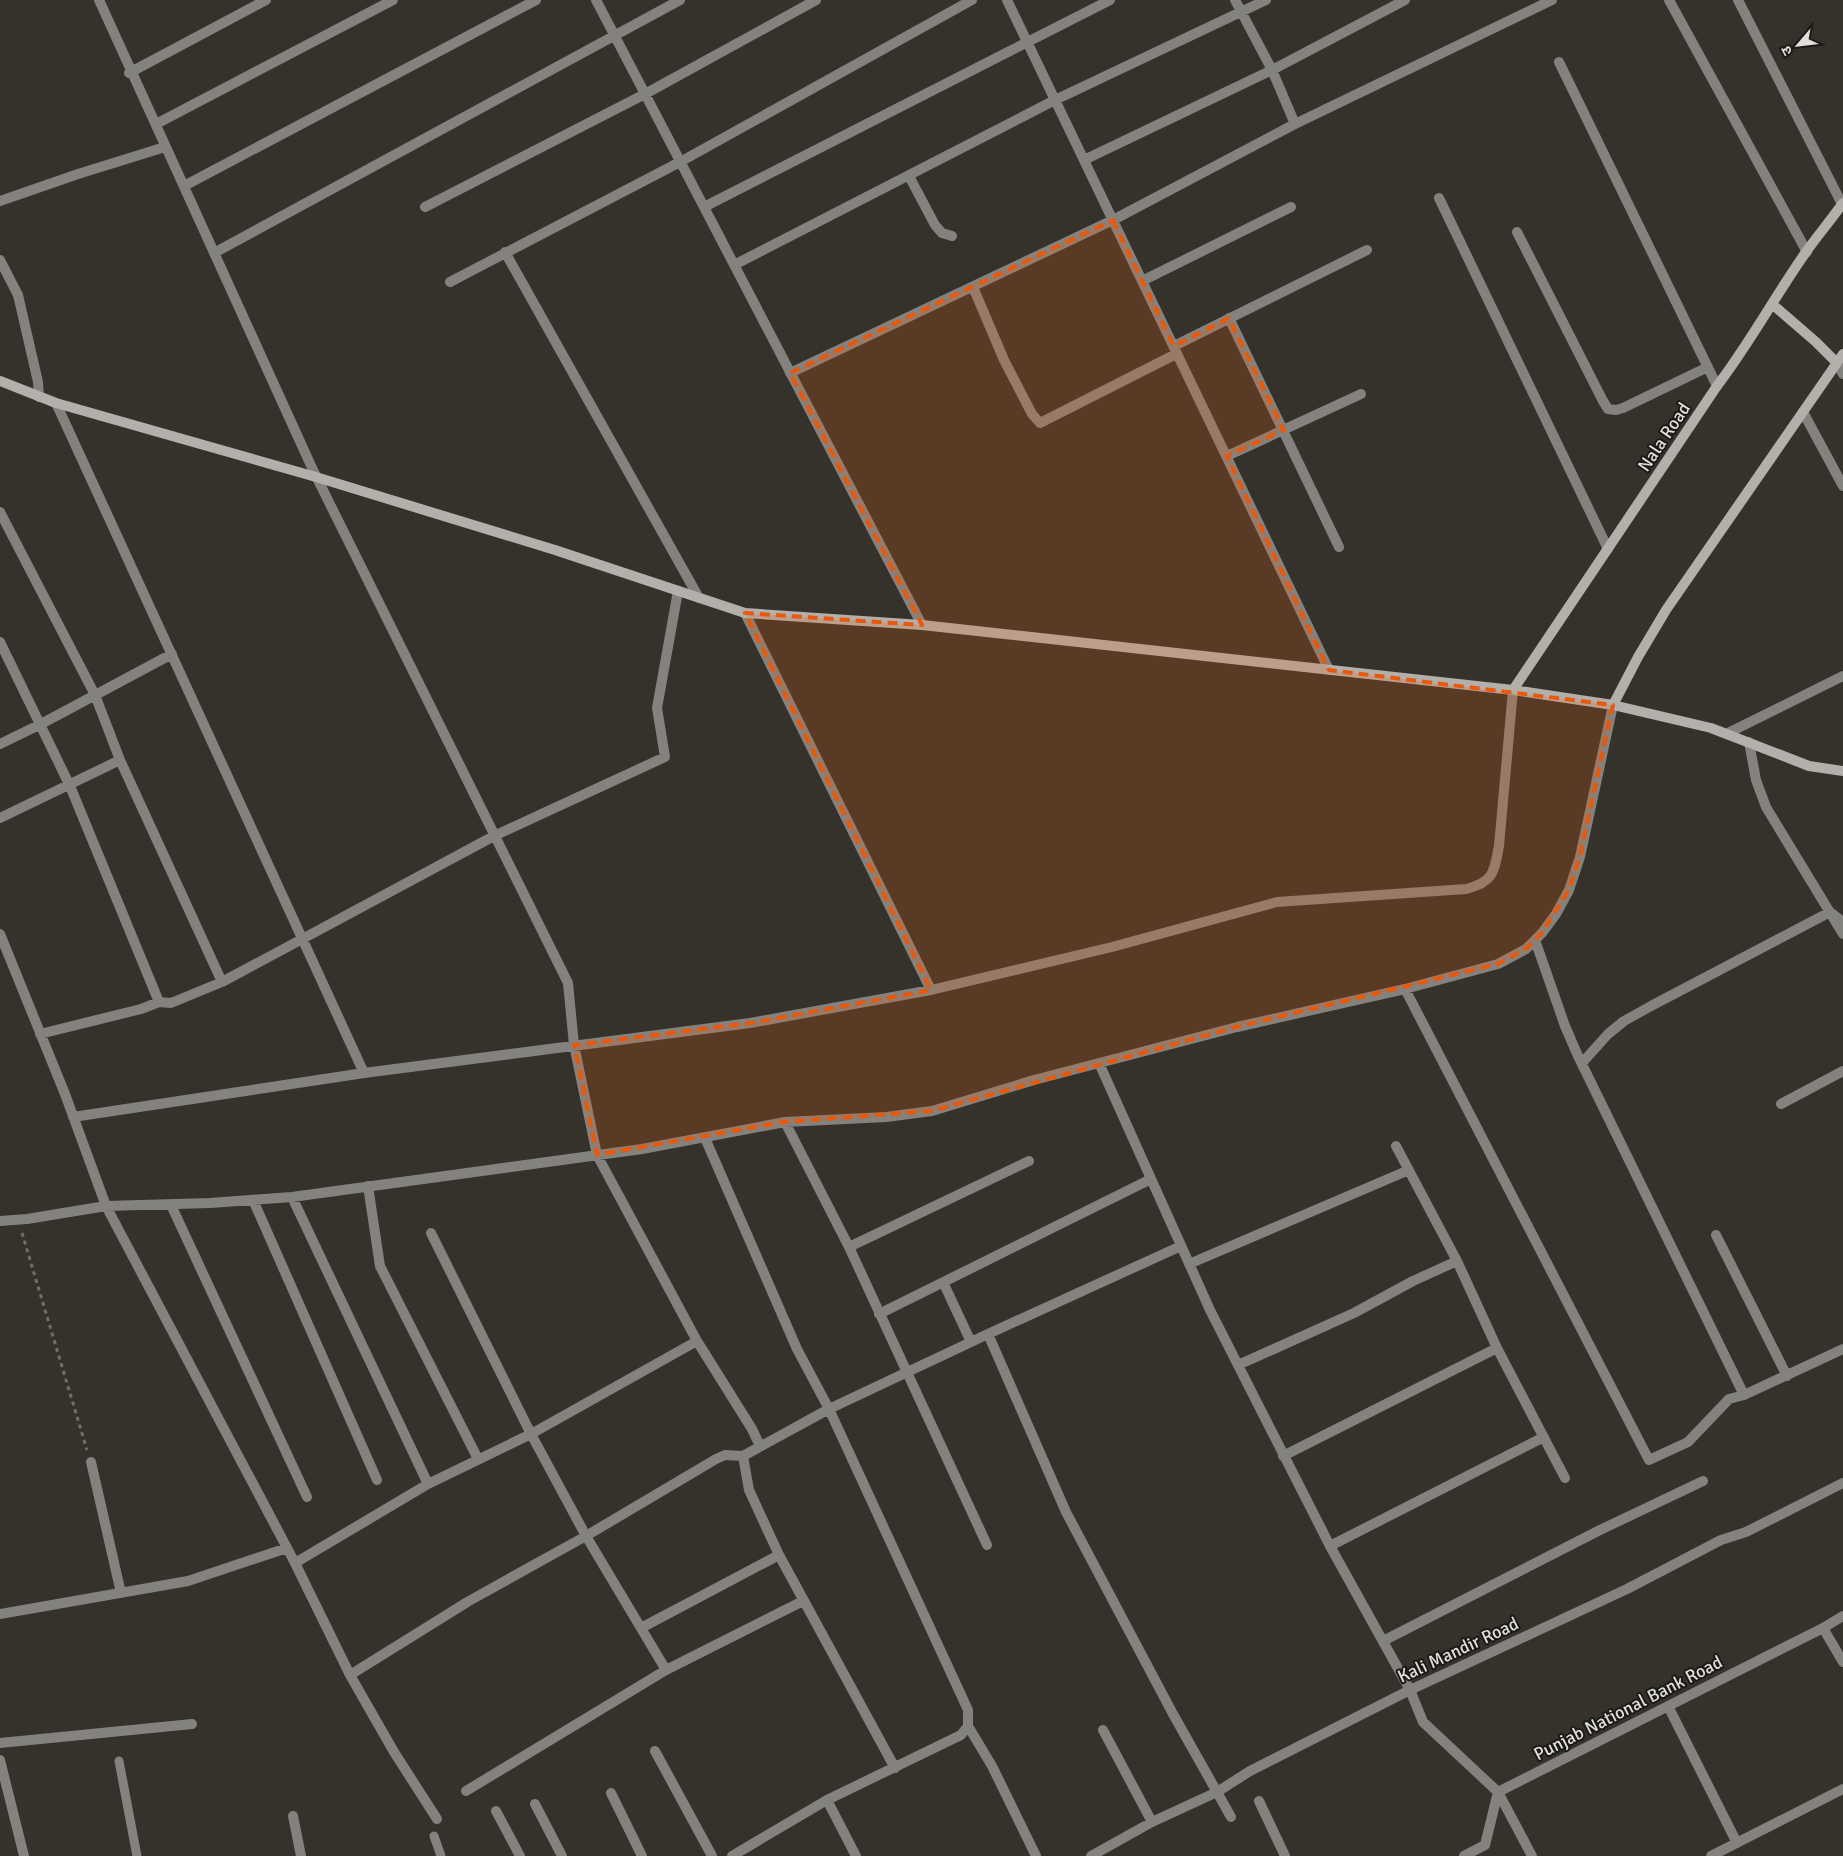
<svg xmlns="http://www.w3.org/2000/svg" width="1843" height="1856" viewBox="0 0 1843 1856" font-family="Signika,'Noto Sans Devanagari',sans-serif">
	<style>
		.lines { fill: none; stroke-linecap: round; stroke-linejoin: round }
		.path { stroke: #716e69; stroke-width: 3; stroke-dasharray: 4 4; stroke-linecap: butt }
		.lane { stroke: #84827f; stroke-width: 9 }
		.street { stroke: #84827f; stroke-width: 10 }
		.secondary { stroke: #b3afab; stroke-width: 10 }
		.marked { fill: #e8590c; fill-opacity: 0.2; stroke: #e8590c; stroke-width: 4; stroke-dasharray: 10 6; stroke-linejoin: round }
		.labels { text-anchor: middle; stroke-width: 4; stroke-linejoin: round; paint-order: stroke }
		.street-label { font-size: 18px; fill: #e1dfdc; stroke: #1b1a17 }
	</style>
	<rect width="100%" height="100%" fill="#35322c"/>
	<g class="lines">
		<!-- path -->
		<path class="path" d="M22,1233l65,217"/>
		<!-- lane -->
		<path class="lane" d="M119,1761l18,95
			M434,1836l7,20"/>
		<!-- street -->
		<path class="street" d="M99,0l214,470 255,513 6,62 23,110 100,186 55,88 8,17
			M596,0l326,625
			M1007,0l322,670
			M1235,0l37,70 23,54
			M1669,0l138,252
			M1738,0l104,204
			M1559,62l158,324
			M129,73l137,-73
			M156,124l237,-124
			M1084,160l188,-90 133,-70
			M909,176l26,49 7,8 10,3
			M184,186l352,-186
			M1439,198l169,351
			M0,201l78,-27 87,-27
			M425,207l220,-113 171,-94
			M704,207l406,-207
			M1517,232l86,169 5,8 8,1 7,-2 85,-41
			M505,252l194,346
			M214,253l466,-253
			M0,260l18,35 20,87 1,15
			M734,265l321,-165 211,-100
			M1142,281l149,-74
			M450,282l230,-120 292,-162
			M973,287l31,73 28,54 8,9 136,-69 -2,-8 193,-96
			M1229,318l110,229
			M1837,363l6,11
			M790,373l323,-153 182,-96 257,-124
			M56,403l308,670
			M1803,412l40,74
			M1227,456l134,-62
			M0,512l95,183 25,65 102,222
			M745,613l186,377
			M0,642l70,144 89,216
			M1728,733l115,-57
			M1749,742l7,38 10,27 77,127
			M0,744l41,-20 131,-70
			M0,818l120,-58
			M0,934l65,160 41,112 189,357 55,112 119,-74 117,-65 130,-77 9,-4 18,1 86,-47 159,-75 193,-88
			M1535,940l30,86 13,30 166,339
			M1405,989l244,471 39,-18 41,-43 15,-4 99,-46
			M40,1034l101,-25 18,-7 12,1 51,-21 272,-146 171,-79 -8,-49 21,-117
			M1099,1063l111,247 120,236 80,144 13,32 75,70 34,64
			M1582,1063l26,-29 16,-13 27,-15 179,-94 13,10
			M1781,1104l62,-33
			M73,1117l291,-44 386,-50 181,-33 181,-43 165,-45 189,-13c28,-7 28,-17 33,-43l14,-156
			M785,1122l64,125 138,298
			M705,1138l92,211 32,60 139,301v16l-7,9 -134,65 -95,56
			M1396,1146l61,115 40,87 68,130
			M368,1186l12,80 98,193
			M292,1197l136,287
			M253,1200l124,280
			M171,1205l136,292
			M0,1221l27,-2 79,-13 104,-3 82,-6 350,-48 143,-27 101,-5 46,-6 102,-31 203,-53 168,-38 93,-25 28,-15 16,-16 14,-19 13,-24 11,-33 33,-152
			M431,1233l100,201 55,102 80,134
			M1716,1235l71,141
			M849,1247l180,-86
			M1189,1264l220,-94
			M943,1282l28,60
			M879,1314l272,-135
			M988,1334l78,178 107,202 58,103
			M1238,1365l116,-52 59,-32 44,-20
			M743,1456l6,34 30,65 116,213
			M1283,1456l214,-108
			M91,1462l30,131
			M1330,1546l214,-109
			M295,1563l133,-79 103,-50 166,-93
			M0,1614l188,-33 99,-33
			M641,1628l138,-73
			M1823,1628l20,34
			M1383,1641l217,-111 103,-49
			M350,1675l44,77 43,67
			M1668,1706l69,137
			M968,1726l24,40 44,90
			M1103,1730l49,92
			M0,1743l192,-19
			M655,1751l57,105
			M0,1760l24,96
			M466,1791l200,-121 137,-69
			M611,1793l31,63
			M827,1800l29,56
			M1259,1801l26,55
			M535,1804l27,52
			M496,1811l24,45
			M293,1816l8,40
			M1091,1856l61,-34 65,-30 33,-21 160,-81 217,-101 94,-49 25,-8 97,-49
			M1464,1856l21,-11 13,-53 325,-164 20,-12
			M1711,1856l132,-67"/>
		<!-- secondary -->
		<path class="secondary" d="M1772,304l44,38 21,21
			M0,381l56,22 260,74 239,73 190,63 177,12 591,65 100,15 98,23 98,38 34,5
			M1513,690l204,-304c33,-43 58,-90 89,-134 12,-17 25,-32 37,-49
			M1613,705l25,-48 28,-47 177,-256"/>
	</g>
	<!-- marked area -->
	<path class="marked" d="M1113,220l61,126 55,-28 55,112 -57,26 102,214 284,35 -33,152 -11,33 -27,43 -16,16 -28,15 -261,63 -305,84 -147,11 -188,33 -23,-110 176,-22 181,-33 -186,-377 177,12 -132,-252z"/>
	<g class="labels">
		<!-- street labels -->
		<g class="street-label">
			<text transform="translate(1664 437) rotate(-56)" y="6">Nala Road</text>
			<text transform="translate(1458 1650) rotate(-25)" y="6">Kali Mandir Road</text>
			<text transform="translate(1628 1708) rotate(-27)" y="6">Punjab National Bank Road</text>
		</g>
	</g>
	<!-- north arrow -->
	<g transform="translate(1798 45) rotate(242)" stroke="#1b1a17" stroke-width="4" paint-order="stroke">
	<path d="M0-4L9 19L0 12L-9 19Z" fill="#e1dfdc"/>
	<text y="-8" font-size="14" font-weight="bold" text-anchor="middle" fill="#e1dfdc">उ</text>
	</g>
</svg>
